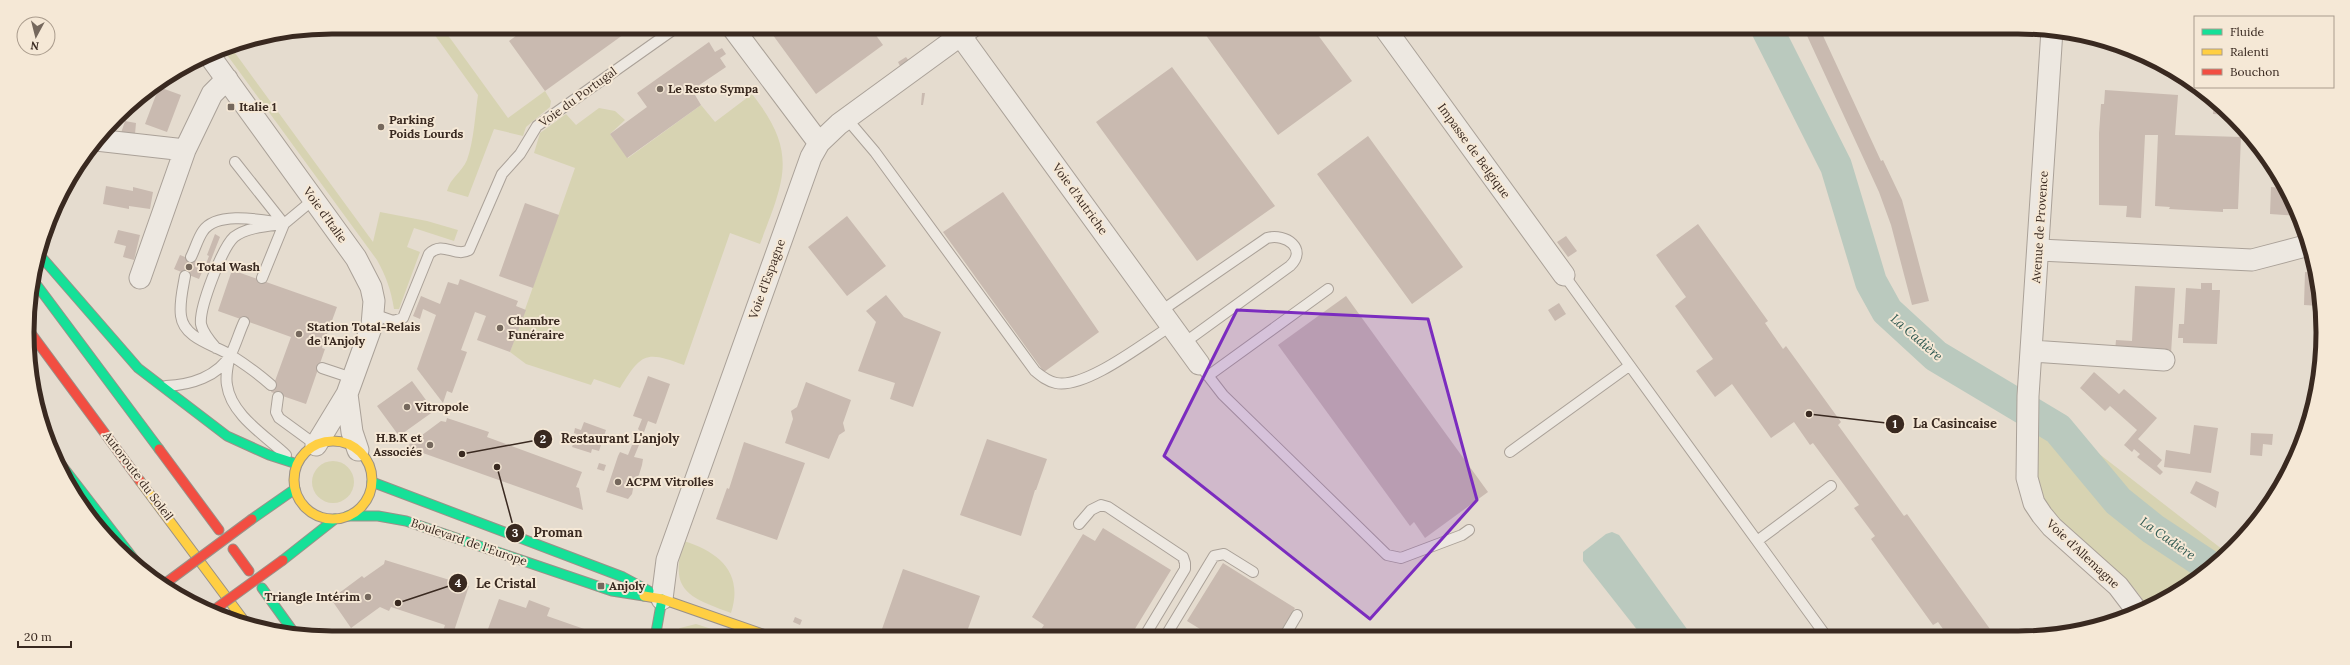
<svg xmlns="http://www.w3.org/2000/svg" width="2350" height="665" viewBox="0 0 2350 665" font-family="Lora,serif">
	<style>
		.green { fill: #d7d3b2 }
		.water { fill: #bac9be }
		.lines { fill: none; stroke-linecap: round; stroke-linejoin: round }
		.river { stroke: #bac9be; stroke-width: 32 }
		.building { fill: #c9bab0 }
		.lane-casing { stroke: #aaa198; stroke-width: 12 }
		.street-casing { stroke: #aaa198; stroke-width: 23 }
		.fast-casing { stroke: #9a9188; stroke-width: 11 }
		.slow-casing { stroke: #9a9188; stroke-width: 11 }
		.jam-casing { stroke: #9a9188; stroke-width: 11 }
		.lane { stroke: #ede8e1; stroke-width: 10 }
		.street { stroke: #ede8e1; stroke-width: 21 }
		.fast { stroke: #16e098; stroke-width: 9 }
		.slow { stroke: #ffcf43; stroke-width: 9 }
		.jam { stroke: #f24e42; stroke-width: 9 }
		.jam-bridge-casing { stroke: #9a9188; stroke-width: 11; stroke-linecap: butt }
		.jam-bridge { stroke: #f24e42; stroke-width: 9 }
		.marked { fill: #7b2cbf; fill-opacity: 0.2; stroke: #7b2cbf; stroke-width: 3; stroke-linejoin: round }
		.poi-dot { fill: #75685d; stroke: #f5e8d6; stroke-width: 1.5 }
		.labels { text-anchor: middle; stroke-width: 4; stroke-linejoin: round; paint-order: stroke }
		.poi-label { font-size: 12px; font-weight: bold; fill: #392920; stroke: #f5e8d6; text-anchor: start }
		.street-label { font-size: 12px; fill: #392920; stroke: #f5e8d6 }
		.water-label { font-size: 13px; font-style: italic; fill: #2f5951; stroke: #f5e8d6 }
		.rim { fill: none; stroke: #392920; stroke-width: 5 }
		.leader { fill: none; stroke: #392920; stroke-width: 1.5 }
		.callout-dot { fill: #392920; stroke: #f5e8d6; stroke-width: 1.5 }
		.mark-label { font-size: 12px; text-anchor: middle; font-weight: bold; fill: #fff }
		.callout-label { font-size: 13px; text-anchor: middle; font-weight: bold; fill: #392920; stroke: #f5e8d6; stroke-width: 4; stroke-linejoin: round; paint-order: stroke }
	</style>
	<rect width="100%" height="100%" fill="#e5dccf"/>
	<!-- green -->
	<path class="green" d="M429,27h13l66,91 37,-27 6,10 -1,6 -24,20 -3,9 -29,-7 -26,68 -21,-6c3,-13 15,-19 20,-31 7,-20 8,-45 11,-65z
		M230,46l143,196 7,-30 47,9 31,9 -4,11 -40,-13 -7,19 13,5 -21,57h-5c-3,-19 -8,-33 -17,-49l-155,-212z
		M752,94c47,59 32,86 8,150l-30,-11 -46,132c-39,-15 -43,-11 -64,23l-26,-9 -3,6 -65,-21 -16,-12 65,-184 -41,-15 6,-20 26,-19 10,11 23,-17 16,3 10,9 -15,14 18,24 73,-53 14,17z
		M2049,415l178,138 -79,55c-27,-51 -103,-74 -112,-134 -2,-15 1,-33 2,-49z
		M312 482a21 21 0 1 1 42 0a21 21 0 1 1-42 0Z
		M684,541c35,11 60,32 47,72 -42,-16 -63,-22 -47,-72z
		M696,624l28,9 -1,4h-55l12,-9z"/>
	<!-- water -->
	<path class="water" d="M1612,532l7,3 73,101h-50l-59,-75v-9l23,-18z"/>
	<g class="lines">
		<!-- river -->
		<path class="river" d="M1766,27l70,139 35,116 16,29 49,45 122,73 60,72 35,28 56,37"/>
	</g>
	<!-- building -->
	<path class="building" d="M528,27h106l-89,64 -36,-50z
		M767,27h103l13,18 -67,49z
		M1200,27h112l40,54 -74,54z
		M1803,27h16l62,134 2,-1 19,40 27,101 -17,4 -21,-80 -12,-33z
		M709,42l6,10 7,-4 4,6 -6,4 6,9 -34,23 9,15 -74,53 -17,-24 37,-27 -10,-14z
		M906,57l3,4 -9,5 -2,-4z
		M1172,67l103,139 -78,55 -101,-139z
		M159,87l22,8 -14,37 -22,-8z
		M2105,90l73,5 -3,40 66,2 -3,72h-15v3l-54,-3 1,-2 -15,-1 3,-71h-13l-4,83 -15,-1 1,-11 -28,-1v-72l2,-29h3z
		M922,93h3l-2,12h-2z
		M2214,100l18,15 -19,-1z
		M125,121l11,2 -1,11 -14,-1z
		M1368,136l95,131 -51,37 -95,-130z
		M106,186l27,5v-4l20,5 -3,17 -21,-3v3l-26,-5z
		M2271,187l14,1 15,28 -30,-2z
		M1003,192l96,140 -55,40 -101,-140z
		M525,203l34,12 -26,73 -34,-12z
		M847,216l39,50 -39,30 -39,-49z
		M1698,224l70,97 -3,2 18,26 3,-3 55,76 -3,3 66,91 3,-2 88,122h-47l-10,-14 -5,3 -62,-86 4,-3 -21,-28 5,-3 -46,-62 -3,2 -16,-23 -23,16 -39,-54 -17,13 -19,-26 17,-12 -38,-53 11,-9 -30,-42z
		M118,230l22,5 -6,25 -11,-3 3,-11 -12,-3z
		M215,234l5,3 -13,33 -1,-6 3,-8 -2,-1z
		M1566,236l11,15 -9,6 -11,-15z
		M180,255l25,10 -6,14 -25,-10z
		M232,270l105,37 -15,41 3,1 -19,55 -35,-12 20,-55 -73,-26z
		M2305,272l12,1 3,33 -16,-1z
		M460,279l58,22 -2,5 10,4 -16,42 -33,-12 9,-24 -11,-4 -14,38 6,2 -15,41 -5,-2 -4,12 -26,-34 19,-54 -13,-6 -3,10 -7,-3 8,-20 19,8 8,-22 10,3z
		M2201,283h11v7h8l-3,54 -34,-1v-5h-5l1,-14h5l2,-36 15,1z
		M2135,286l40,2 -4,66 -56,-3 1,-11 16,1z
		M886,295l18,22 37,15 -28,75 -23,-8 5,-16 -37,-12 18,-49 -10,-11z
		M1346,296l142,196 -63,46 -11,-16 -4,4 -132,-181z
		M1559,303l7,11 -11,7 -7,-11z
		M2094,372l25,22 5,-5 33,29 -19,21 24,21 -5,6 6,6 -3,3 -23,-18 3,-3 -6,-5 -2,3 -8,-7 13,-15 -27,-24 -5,5 -25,-23z
		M648,376l22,8 -14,40 -8,-3 -4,11 -2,1 -4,-4 4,-10 -9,-3z
		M412,381l22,30 -35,25 -22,-30z
		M806,382l45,18 -8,23 2,8 -6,4 -10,24 -44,-16 8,-24 -2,-8 6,-4z
		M2306,406h6l-6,19z
		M447,418l42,14 -2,5 95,35 -6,15 3,1 4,22 -177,-63 35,-26 5,1z
		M584,422l22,8 -7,21 -7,-2 -1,4 -19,-6 5,-13 -3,-1 1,-5 6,2z
		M2194,425l24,3 -7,45 -47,-6 2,-17 24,4z
		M2251,433l22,1 -1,11 -9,-1 -1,12 -12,-1z
		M987,439l60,20 -11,31h-1l-14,46 -61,-21z
		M744,442l61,21 -28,77 -61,-21 11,-31 2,1z
		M635,443l4,2 -5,12 9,2 -1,6 -3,10 -4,4 -3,15 -4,5 -22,-7 12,-36 2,-4 8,3 4,-10z
		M599,463l7,2 -2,6 -7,-2z
		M2196,481l23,11 -3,16 -26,-15z
		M1103,528l68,42 -41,67h-94l8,-12 -12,-8 51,-83 12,7z
		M385,560l84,26 -16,48 -10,-3 2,-6 -54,-18 -2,4 -9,-4 -29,21 -20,-29 31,-23 2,2 20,-14z
		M1223,563l72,45 -18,29h-64l-26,-16z
		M903,569l77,27 -15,41h-61l-22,-8z
		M499,599l27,9 3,-8 21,8 -3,8 40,14 -2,8h-73l-24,-9z
		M795,617l7,3 -2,5 -7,-3z"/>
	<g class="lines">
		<defs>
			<path id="lane" d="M847,119l28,33 160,219c6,5 12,10 21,12 30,6 89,-41 115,-57
				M235,162l49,62 30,-25
				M191,257c4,-8 7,-19 12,-26 13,-19 53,-12 72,-9
				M1564,275l262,361
				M185,276c-2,12 -6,27 -4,40 3,23 34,29 51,40 14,9 27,18 39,29
				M262,278l22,-54
				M1161,311l106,-73c19,-5 41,11 23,28l-106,77
				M373,314l20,7 10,-3 26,-64c14,-14 26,4 40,-4l33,-76 18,-20 17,-28 140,-99
				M216,348c-6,-7 -13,-15 -15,-24 -2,-16 21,-76 33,-87 13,-10 34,-11 50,-13
				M230,355c-2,10 -5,20 -3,30 4,30 39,51 59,70
				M1199,364l24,31 164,160 14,3 61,-23 7,-5
				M322,368l30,10
				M1208,376l120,-87
				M166,386c24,-1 52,-9 65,-32 5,-10 8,-21 13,-32
				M278,397l-2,15 3,6 37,27
				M1510,452l119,-86
				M1079,524l12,-14 10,-5 7,2 75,50 2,6v6l-41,68
				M1757,541l74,-55
				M1165,637l49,-81 10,-2 29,18
				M1284,637l13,-22"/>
			<path id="street" d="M732,27l87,116
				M1384,27l180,248
				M2052,30l-24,366 -1,82 7,25 8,12 10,12 66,59 19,25
				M960,35l239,329
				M209,55l147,203 15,29 3,14 -2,24 -25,69 -31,51
				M96,140l89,10
				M2039,250l213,10 57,-15
				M140,278l45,-128 27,-56 15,-15
				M2031,351l133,9
				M347,394l5,38 6,18
				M662,599l5,-39 144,-403 8,-14 20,-19 133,-97"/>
			<path id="fast" d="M38,253l100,115 89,68 42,19 28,9
				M33,280l126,169
				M53,454l90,117
				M372,482l251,95 26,14
				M348,516h30l28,5 206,70 32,5
				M252,519l43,-30
				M283,560l52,-41
				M262,588l33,46
				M655,638l7,-39"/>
			<path id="slow" d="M294 480a39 39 0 1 1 78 0a39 39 0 1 1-78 0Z
				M140,481l105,141
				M644,596l18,3 109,38"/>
			<path id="jam" d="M30,332l110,149
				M159,449l60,81
				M233,549l16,22"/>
		</defs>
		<!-- lane casing -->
		<use href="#lane" class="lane-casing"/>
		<!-- street casing -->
		<use href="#street" class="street-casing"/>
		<!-- fast casing -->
		<use href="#fast" class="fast-casing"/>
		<!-- slow casing -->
		<use href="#slow" class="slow-casing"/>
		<!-- jam casing -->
		<use href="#jam" class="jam-casing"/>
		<!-- lane -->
		<use href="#lane" class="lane"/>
		<!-- street -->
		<use href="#street" class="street"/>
		<!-- fast -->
		<use href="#fast" class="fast"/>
		<!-- slow -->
		<use href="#slow" class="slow"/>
		<!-- jam -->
		<use href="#jam" class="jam"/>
		<defs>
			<path id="jam-bridge" d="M163,585l89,-66
				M214,610l69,-50"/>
		</defs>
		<!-- jam-bridge casing -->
		<use href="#jam-bridge" class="jam-bridge-casing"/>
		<!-- jam-bridge -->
		<use href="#jam-bridge" class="jam-bridge"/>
	</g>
	<!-- marked area -->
	<path class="marked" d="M1237,310l191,9 49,181 -107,119 -206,-163z"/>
	<!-- markers -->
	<g class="poi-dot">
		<circle cx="660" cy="89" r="4"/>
		<rect x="227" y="103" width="8" height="8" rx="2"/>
		<circle cx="381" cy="127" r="4"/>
		<circle cx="189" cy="267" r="4"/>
		<circle cx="500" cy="328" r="4"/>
		<circle cx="299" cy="334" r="4"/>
		<circle cx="407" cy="407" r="4"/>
		<circle cx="430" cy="445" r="4"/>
		<circle cx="618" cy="482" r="4"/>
		<rect x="597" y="582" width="8" height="8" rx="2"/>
		<circle cx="368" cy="597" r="4"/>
	</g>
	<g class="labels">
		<!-- poi labels -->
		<g class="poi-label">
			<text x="668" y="93">Le Resto Sympa</text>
			<text x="239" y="111">Italie 1</text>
			<text x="389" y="124">Parking<tspan x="389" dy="14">Poids Lourds</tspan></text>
			<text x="197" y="271">Total Wash</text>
			<text x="508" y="325">Chambre<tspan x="508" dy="14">Funéraire</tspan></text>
			<text x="307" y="331">Station Total-Relais<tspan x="307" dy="14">de l'Anjoly</tspan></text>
			<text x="415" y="411">Vitropole</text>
			<text x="422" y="442" text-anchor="end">H.B.K et<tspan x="422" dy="14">Associés</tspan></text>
			<text x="626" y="486">ACPM Vitrolles</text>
			<text x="609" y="590">Anjoly</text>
			<text x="360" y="601" text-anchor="end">Triangle Intérim</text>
		</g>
		<!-- street labels -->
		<g class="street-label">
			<text transform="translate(578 97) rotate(-36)" y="4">Voie du Portugal</text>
			<text transform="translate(1474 151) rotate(54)" y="4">Impasse de Belgique</text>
			<text transform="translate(1080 199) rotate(54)" y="4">Voie d'Autriche</text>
			<text transform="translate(325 215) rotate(54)" y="4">Voie d'Italie</text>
			<text transform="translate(2040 227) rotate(-86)" y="4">Avenue de Provence</text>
			<text transform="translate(767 279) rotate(-70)" y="4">Voie d'Espagne</text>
			<text transform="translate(138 476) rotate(53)" y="4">Autoroute du Soleil</text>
			<text transform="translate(469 542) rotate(19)" y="4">Boulevard de l'Europe</text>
			<text transform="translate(2083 554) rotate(43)" y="4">Voie d'Allemagne</text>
		</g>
		<!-- water labels -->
		<g class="water-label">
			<text transform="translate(1917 337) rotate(41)" y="5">La Cadière</text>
			<text transform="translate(2168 538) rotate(35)" y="5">La Cadière</text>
		</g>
	</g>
	<!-- crop -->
	<path d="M0 0H2350V665H0ZM332 34H2018A298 298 0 0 1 2316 332V333A298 298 0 0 1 2018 631H332A298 298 0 0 1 34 333V332A298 298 0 0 1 332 34Z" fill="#f5e8d6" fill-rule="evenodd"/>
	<path class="rim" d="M332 34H2018A298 298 0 0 1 2316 332V333A298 298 0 0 1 2018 631H332A298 298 0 0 1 34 333V332A298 298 0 0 1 332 34Z"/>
	<!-- callouts -->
	<path class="leader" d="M1809 414L1895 424M462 454L543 439M497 467L515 533M398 603L458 583"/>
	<g class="callout-dot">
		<circle cx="1809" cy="414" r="4"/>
		<circle cx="462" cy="454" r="4"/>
		<circle cx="497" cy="467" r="4"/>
		<circle cx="398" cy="603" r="4"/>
		<circle cx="1895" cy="424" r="10"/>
		<circle cx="543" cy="439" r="10"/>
		<circle cx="515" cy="533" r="10"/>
		<circle cx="458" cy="583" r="10"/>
	</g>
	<g class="mark-label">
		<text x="1895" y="428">1</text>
		<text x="543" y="443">2</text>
		<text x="515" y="537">3</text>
		<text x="458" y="587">4</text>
	</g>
	<g class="callout-label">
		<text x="1955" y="428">La Casincaise</text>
		<text x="620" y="443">Restaurant L'anjoly</text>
		<text x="558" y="537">Proman</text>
		<text x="506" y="588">Le Cristal</text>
	</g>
	<!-- legend -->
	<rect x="2194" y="16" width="140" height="72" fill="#f5e8d6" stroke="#aa9c8d"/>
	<rect x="2202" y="29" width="20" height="6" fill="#16e098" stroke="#aa9c8d"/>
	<text x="2230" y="36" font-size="12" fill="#392920">Fluide</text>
	<rect x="2202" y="49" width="20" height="6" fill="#ffcf43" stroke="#aa9c8d"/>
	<text x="2230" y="56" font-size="12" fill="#392920">Ralenti</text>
	<rect x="2202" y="69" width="20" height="6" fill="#f24e42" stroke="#aa9c8d"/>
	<text x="2230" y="76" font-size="12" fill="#392920">Bouchon</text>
	<!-- north arrow -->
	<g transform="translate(36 36) rotate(187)"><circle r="19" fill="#f5e8d6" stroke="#aa9c8d"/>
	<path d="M0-3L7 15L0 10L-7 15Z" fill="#75685d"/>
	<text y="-6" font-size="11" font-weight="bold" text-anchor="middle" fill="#392920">N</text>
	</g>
	<!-- scale -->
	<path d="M18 641v6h53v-6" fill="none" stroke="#392920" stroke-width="2"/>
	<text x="24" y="641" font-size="12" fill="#392920" stroke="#f5e8d6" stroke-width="3" paint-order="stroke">20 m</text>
</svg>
